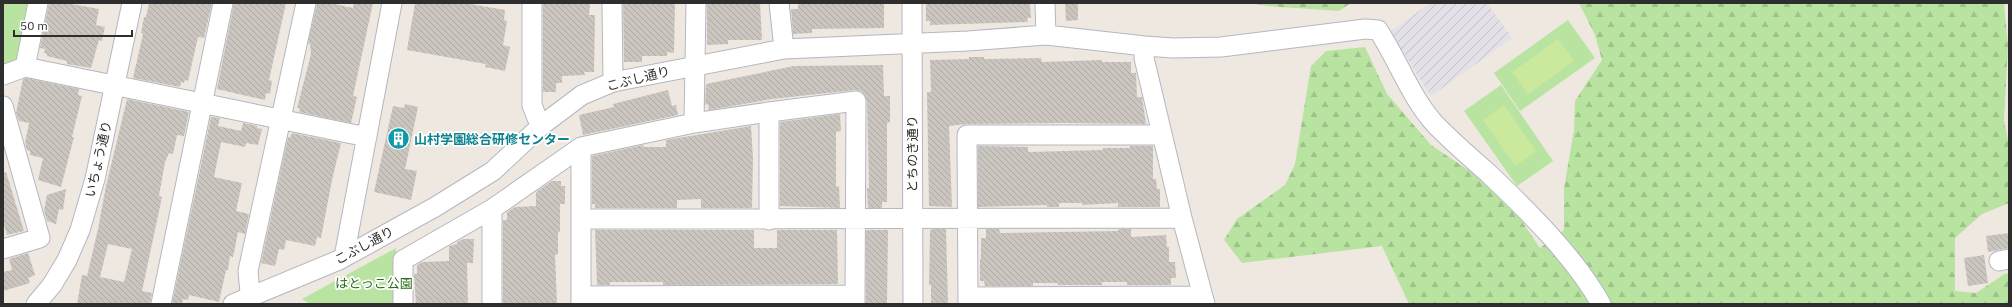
<svg xmlns="http://www.w3.org/2000/svg" width="2012" height="307" viewBox="0 0 2012 307" font-family="'IBM Plex Sans','Noto Sans JP',sans-serif">
	<style>
		.industrial { fill: url(#industrial-furrows) }
		.grass { fill: #b8e3a0 }
		.forest { fill: url(#forest-firs) }
		.pitch { fill: #cbe99c }
		.building { fill: url(#building-back-hatch); fill-rule: evenodd }
		.lines { fill: none; stroke-linecap: round; stroke-linejoin: round }
		.minor-casing { stroke: #b4b7c0; stroke-width: 21 }
		.minor { stroke: #fff; stroke-width: 19 }
		.labels { text-anchor: middle; stroke-width: 3.5; stroke-linejoin: round; paint-order: stroke }
		.street-label { font-size: 13px; fill: #2e2e2e; stroke: #fff }
		.culture-label { font-size: 13px; font-weight: bold; fill: #0d838f; stroke: #fff; text-anchor: start }
		.park-label { font-size: 13px; fill: #306b1e; stroke: #fff }
	</style>
	<defs>
		<pattern id="industrial-furrows" width="10" height="10" patternUnits="userSpaceOnUse"><rect width="10" height="10" fill="#e3e1e7"/><path d="M-1 1l2-2M0 10L10 0M9 11l2-2" fill="none" stroke="#c3c1c6"/></pattern>
		<pattern id="forest-firs" width="22" height="20" patternUnits="userSpaceOnUse"><rect width="22" height="20" fill="#b8e3a0"/><path d="M5 1l3.5 6h-7zM16 11l3.5 6h-7z" fill="#9ec38a"/></pattern>
		<pattern id="building-back-hatch" width="6" height="6" patternUnits="userSpaceOnUse"><rect width="6" height="6" fill="#cac6bf"/><path d="M-1 5l2 2M0 0l6 6M5-1l2 2" fill="none" stroke="#aeaaa4"/></pattern>
	</defs>
	<rect width="100%" height="100%" fill="#eee8e1"/>
	<!-- industrial -->
	<path class="industrial" d="M1430,3h57l25,35 -81,58 -41,-64z"/>
	<!-- grass -->
	<path class="grass" d="M3,3h29l-12,55 -17,7z
		M1568,20l27,38 -75,53 -26,-38z
		M1501,85l52,76 -36,25 -53,-75z
		M396,248v56h-86l-8,-5z"/>
	<!-- forest -->
	<path class="forest" d="M1248,3h103l-12,8 -71,-5z
		M1579,3h425l4,43 -4,74 5,26v57l-27,11 -27,24v53l21,2 30,-20 3,1v30h-600l-27,-58 -140,17 -18,-23 13,-21 48,-34 10,-21 16,-98 15,-15 39,-4 22,47 44,51 43,29 45,43 21,31 24,-18v-42l10,-58 1,-29 27,-41 -7,-25z"/>
	<!-- pitch -->
	<path class="pitch" d="M1558,39l16,22 -46,33 -16,-22z
		M1504,105l32,46 -21,15 -32,-46z"/>
	<!-- building -->
	<path class="building" d="M49,3h17l33,6 -3,16 9,2 -3,14 -3,-1 -8,28 -24,-4v-3l-20,-5v-2l-3,-1 1,-4 -5,-1z
		M149,3h63l-8,35 -6,-1 -10,44 -3,-1 -1,3 -3,-1 -1,5 -47,-9 10,-44 -2,-1 3,-16h2z
		M234,3h52l-17,77 3,1 -2,13 -4,-1 -1,7 -48,-11z
		M317,3h13l23,5 1,-5h19l-20,93 4,1 -6,26 -52,-11 1,-4h-3l14,-54 -1,-10h-2z
		M415,3h49l41,7 -1,10 3,1 -4,24 7,2 -5,24 -20,-4 1,-3 -79,-14z
		M543,3h47l-1,12h6l-1,57h-10l1,3 -23,1v7h-6v9h-13z
		M623,3h52l-1,50 -7,-1v4h-25v6h-18z
		M707,3h53l2,37h-34v4l-21,1z
		M798,3h86v25l-72,1v4l-19,1 -2,-25h7z
		M926,3h104l1,15h-4l1,4 -98,3v-4h-4z
		M1065,3h13v17l-12,1z
		M969,57h15v2l57,-1 1,4 60,-2v2h29v11h5l1,24h5l4,27 -81,-1 -98,1 -18,2 3,81 -23,-1 -2,-114h4l-1,-32 39,-1z
		M883,65l1,31h6v26l-3,1v79h-5v6h-14l-1,-20h2l-2,-87 -2,-5 -4,-5 -6,-1 -83,9 -63,11 -1,-6 -3,1 1,-21 88,-18z
		M26,78l53,11 -1,6 4,1 -10,41h2l-13,50 -23,-7 5,-22 -13,-3v-4l-3,-1 -2,-7 4,-20 -10,-2 -3,-8 7,-34z
		M668,90l4,16 4,-1 2,10 -95,20 -4,-20 35,-8 -1,-3z
		M127,99l62,13 -5,24 -7,-1 -4,19 -4,-1 -4,9 -6,34 3,1 -20,94 10,2 -2,11h-73l5,-29 5,1 11,-47 8,-43zM108,244l24,5 -8,33 -24,-5z
		M405,104l13,3 -13,62 12,2 -6,29 -37,-8 19,-86 11,2z
		M840,114l1,17 -5,1v55l3,-1 1,22 -60,-2v-84z
		M211,117l9,1 -2,8 23,5 2,-8 14,3v2l5,1 -4,16 -12,-2 -1,4 -24,-5 -7,35 28,6 -6,28 13,3 -4,20 -7,-2 -5,25 -3,-1 -2,14h-2l-7,32 -30,-7 -1,5 -5,-1 -1,5h-10z
		M751,126l2,32 -1,50h-51v-9l-24,1v8h-82v-4h-3v-48l51,-11 1,2h22v-7z
		M292,133l49,10 -9,37 -11,58 -4,-1 -2,9 -29,-6 -2,10 -5,-1 -4,17 -14,-3 27,-126 2,1z
		M978,146l50,1v5l75,-2v-2h27v-2h23v33h3l1,10h3v18h-42v-4l-36,2v-2h-23v4h-12v-2l-69,2z
		M6,172l18,59 -17,4 -4,-14v-48z
		M552,181h9v5h4v18h-5v28h-2v22l-3,1 2,49h-54v-84h4v-8l8,-5 21,-1v-14z
		M66,189l-3,21 -4,-1 -3,15 -9,-3 -3,-11 3,-15z
		M934,229h12l2,75h-17v-19h-2l1,-55z
		M986,229h13l1,4 118,-2 1,-2h12v8l35,-2 1,12h2v15h6l1,16h-5v7h-44v-3h-25v3h-44v-2h-25v3h-48l-1,-5h-4v-22h1v-21h5z
		M595,230h157l2,1v17h23v-18h60l1,54 -175,1v-3h-53v3h-13z
		M868,230h20l-1,74h-21v-73z
		M2009,233v15l-21,4 -2,-16z
		M463,239h11l-1,24h-6l1,41h-52l-2,-30h3v-9l5,-3 27,-1v-15l8,-2v-2z
		M28,253l7,22 -7,3 2,5 -27,8v-19l9,-2 -3,-11z
		M1984,255l4,28 -20,3 -4,-28z"/>
	<g class="lines">
		<defs>
			<path id="minor" d="M532,3v102l5,13 5,7
				M612,3l1,79
				M779,3l5,46
				M912,3l1,301
				M1045,3l1,32
				M1145,46l-1,12 38,160 23,86
				M25,67l13,-64
				M3,75l22,-8 342,70
				M3,106l37,132 -37,11
				M694,123l2,-120
				M581,219l601,-1
				M769,220v-108
				M344,257l48,-254
				M1999,261l10,-2
				M581,296l274,-1
				M968,297l234,-1
				M36,304l16,-19 15,-25 13,-30 15,-51 37,-176
				M161,304l62,-301
				M233,304l106,-44 96,-53 58,-36 49,-46 40,-30 31,-13 171,-33 184,-8 78,-6 99,11 28,2 48,-1 144,-18 13,1c20,30 32,66 56,93 17,18 36,34 54,50 39,37 87,84 113,131
				M251,304l-3,-33 58,-268
				M403,304v-44l89,-51 89,-62 113,-24 75,-11 87,-11 -1,203
				M492,304v-95
				M581,304v-157
				M968,304l-1,-169h195"/>
		</defs>
		<!-- minor casing -->
		<use href="#minor" class="minor-casing"/>
		<!-- minor -->
		<use href="#minor" class="minor"/>
	</g>
	<!-- icons -->
	<defs>
		<symbol id="building-disc" viewBox="-11 -11 22 22"><circle r="9.5" fill="#0f9aa8" stroke="#fff"/><path d="M-4-6H4V6H1V3H-1V6H-4ZM-2.5-4.3h1.7v1.8h-1.7ZM.8-4.3h1.7v1.8H.8ZM-2.5-1h1.7V.8h-1.7ZM.8-1h1.7V.8H.8Z" fill="#fff"/></symbol>
	</defs>
	<g fill-rule="evenodd">
		<use href="#building-disc" x="386" y="126" width="25" height="25"/>
	</g>
	<g class="labels">
		<!-- street labels -->
		<g class="street-label">
			<text transform="translate(638 78) rotate(-14)" y="5">こぶし通り</text>
			<text transform="translate(912 154) rotate(-90)" y="5">とちのき通り</text>
			<text transform="translate(98 159) rotate(-77)" y="5">いちょう通り</text>
			<text transform="translate(364 245) rotate(-28)" y="5">こぶし通り</text>
		</g>
		<!-- culture labels -->
		<g class="culture-label">
			<text x="414" y="144">山村学園総合研修センター</text>
		</g>
		<!-- park labels -->
		<g class="park-label">
			<text x="374" y="288">はとっこ公園</text>
		</g>
	</g>
	<!-- border -->
	<rect width="2012" height="307" fill="none" stroke="#2e2e2e" stroke-width="8"/>
	<!-- scale -->
	<path d="M14 30v6h118v-6" fill="none" stroke="#2e2e2e" stroke-width="2"/>
	<text x="20" y="30" font-size="12" fill="#2e2e2e" stroke="#ffffff" stroke-width="3" paint-order="stroke">50 m</text>
</svg>
